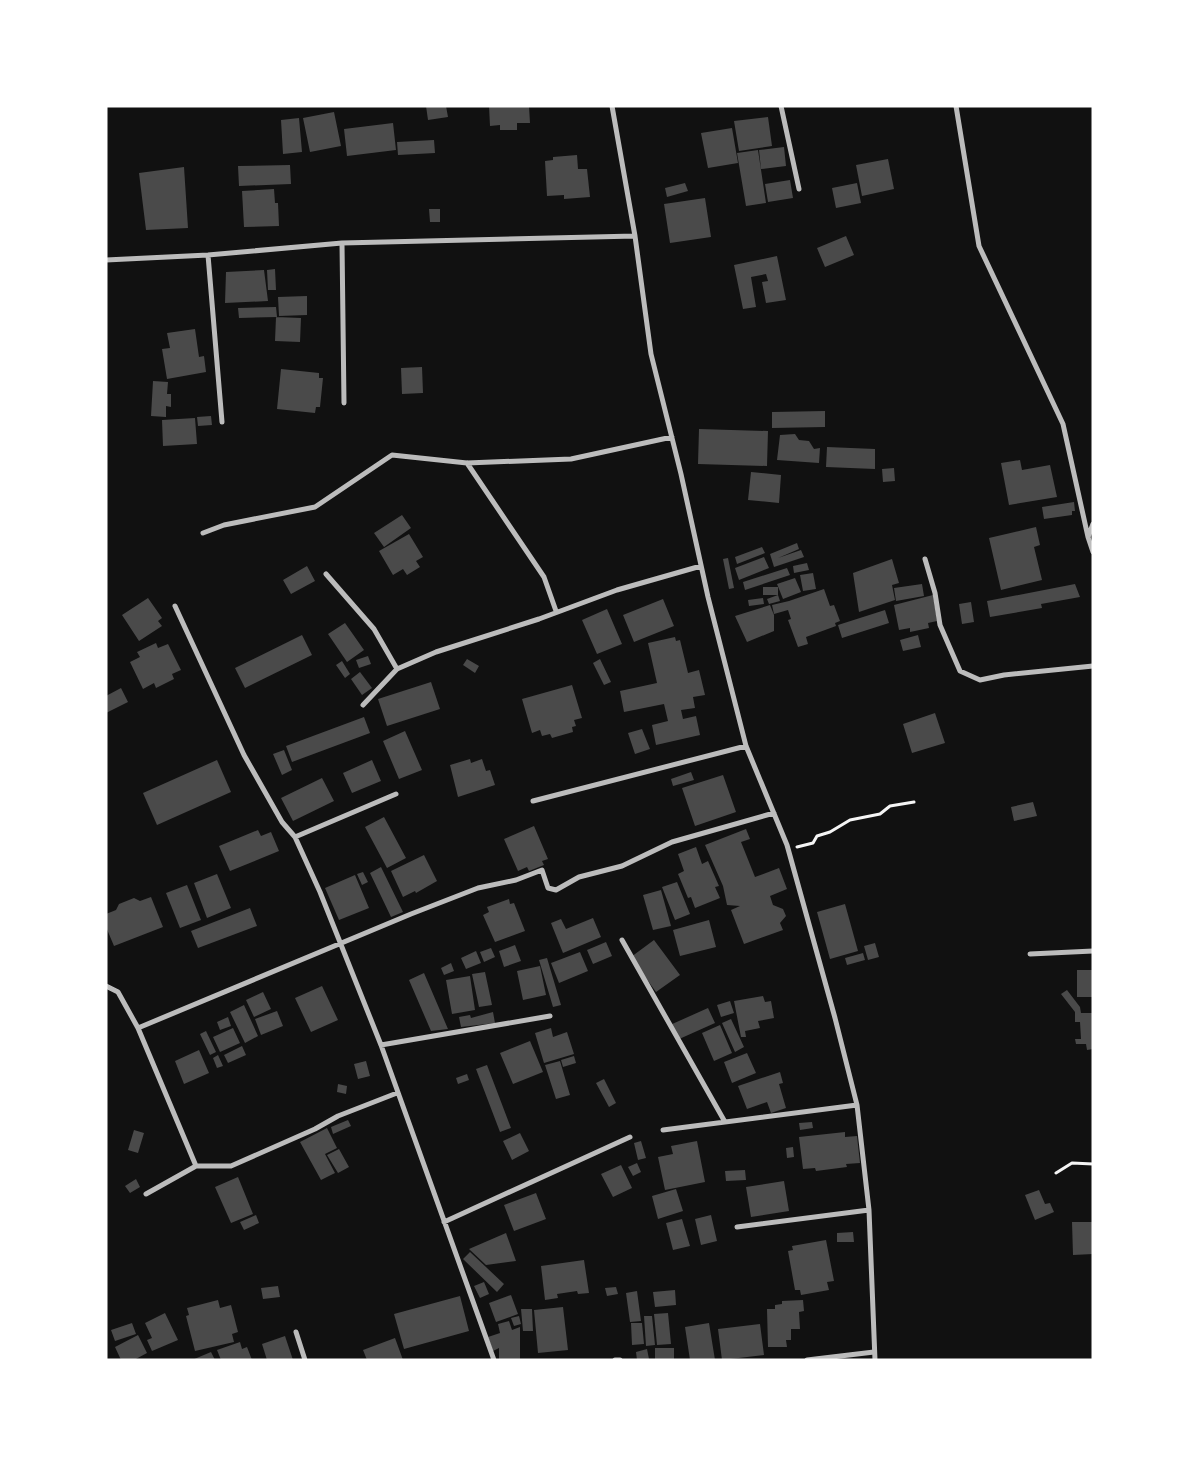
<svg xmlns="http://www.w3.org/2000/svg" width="1199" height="1466" viewBox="0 0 1199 1466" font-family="Poppins,sans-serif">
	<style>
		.building { fill: #4a4a4a }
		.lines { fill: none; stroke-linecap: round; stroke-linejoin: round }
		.path { stroke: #f5f5f5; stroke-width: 3 }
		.minor { stroke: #bcbcbc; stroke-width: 5 }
	</style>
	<rect width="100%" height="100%" fill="#111"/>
	<!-- building -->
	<path class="building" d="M426,106h20l2,11 -20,3z
		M489,106h40l1,17h-13v7h-17v-5l-10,1z
		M334,112l7,34 -31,6 -7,-34z
		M768,117l4,29 -33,5 -5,-30z
		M299,118l3,34 -19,2 -2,-34z
		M393,123l3,27 -49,6 -3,-27z
		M732,128l6,35 -30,5 -7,-35z
		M434,140l1,13 -37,2 -1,-13z
		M784,147l2,19 -25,3 -2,-19z
		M758,150l8,53 -20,3 -9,-53z
		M577,155l1,14h9l3,28 -26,2v-4l-17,1 -2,-35 8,-1v-3z
		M888,159l6,30 -32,7 -6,-31z
		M290,165l1,19 -52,2 -1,-20z
		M184,167l4,61 -42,2 -7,-57z
		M790,180l3,18 -25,4 -3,-18z
		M685,183l3,8 -21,6 -2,-9z
		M857,183l4,20 -25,5 -4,-20z
		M274,189l1,14h3l1,23 -35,1 -2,-36z
		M705,198l6,39 -41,6 -6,-39z
		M429,209h11v13h-10z
		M846,236l8,19 -29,12 -8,-19z
		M777,256l9,44 -20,3 -4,-21 6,-1 -2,-7 -15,3 5,30 -13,2 -9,-44z
		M275,269l1,21h-8l-1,-20z
		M264,270l4,31 -43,2 1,-31z
		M307,296v19l-28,1 -1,-19z
		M276,307l1,10 -38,1 -1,-10z
		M276,317l25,1 -1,24 -25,-1z
		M195,329l4,28 5,-1 2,16 -39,7 -5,-30 8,-1 -3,-15z
		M422,367l1,26 -21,1 -1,-26z
		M281,369l38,4v5h4l-3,29h-4l-1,6 -38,-4z
		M153,381l15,1 -1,12h4v13l-5,-1v11l-15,-1z
		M825,411v16l-53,1v-16z
		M211,416l1,9 -14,1 -1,-9z
		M195,418l2,26 -34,2 -1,-26z
		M699,429l69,2 -1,35 -69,-2z
		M795,434l4,6 10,1 5,8 6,-1 -1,15 -42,-3 3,-25z
		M827,447l48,2v20l-49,-2z
		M1020,460l2,10 28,-5 7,32 -48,8 -8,-42z
		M894,468l1,13 -12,1 -1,-13z
		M751,472l30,3 -2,28 -31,-3z
		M1074,502l1,9h-3v4l-28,4 -2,-12z
		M402,515l9,13 -27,19 -10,-14z
		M1036,527l4,18 -6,2 8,33 -41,10 -12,-52z
		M409,534l14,23 -7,4 4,6 -13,8 -4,-6 -10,6 -14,-24z
		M797,543l2,6 -21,9 23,-8 3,7 -30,10 -4,-13z
		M762,547l3,6 -28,11 -2,-7z
		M764,557l5,11 -30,12 -4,-12z
		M728,558l6,30 -5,1 -6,-30z
		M892,559l7,24 -7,2 3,15 -36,12 -6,-39z
		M807,563l2,7 -15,3 -1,-7z
		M307,566l8,15 -24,13 -8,-14z
		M787,568l3,7 -45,15 -2,-8z
		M813,573l3,16 -13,2 -3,-16z
		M795,578l6,14 -18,7 -6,-15z
		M922,584l2,12 -28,5 -2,-13z
		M1075,584l5,13 -39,7 1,4 -52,9 -3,-16z
		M763,587h15v8h-15z
		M824,589l6,17 4,-1 6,16 -5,2 1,3 -30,11 2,7 -10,3 -10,-27 3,-1 -3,-9 -14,4 -2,-9 17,-4 2,8 -2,-8z
		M778,595l2,6 -11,3 -2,-5z
		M933,595l4,26 -9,2 1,5 -19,4v-4l-11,2 -5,-25z
		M148,598l14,20 -4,3 4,5 -23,15 -17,-26z
		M763,598l1,6 -15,2 -1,-6z
		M663,599l11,27 -40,16 -11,-27z
		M971,602l3,20 -12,2 -3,-20z
		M770,605l4,10v16l-27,11 -12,-26z
		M607,609l15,35 -25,10 -15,-34z
		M885,610l4,13 -47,15 -4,-13z
		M345,623l19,27 -17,12 -19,-28z
		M302,635l10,20 -67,33 -10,-20z
		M918,635l3,12 -18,4 -3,-11z
		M675,637l1,4 4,-1 8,33 11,-3 6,25 -12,2 2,11 -14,2 2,9 13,-3 4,19 -44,10 -4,-20 16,-4 -4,-17 -40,8 -4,-21 37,-8 -9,-40z
		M156,643l2,5 10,-4 13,26 -9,4 2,5 -18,9 -2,-5 -11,6 -13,-27 10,-5 -3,-5z
		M368,656l3,8 -12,4 -3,-8z
		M467,659l12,7 -4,7 -12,-8z
		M600,659l11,23 -7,3 -11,-22z
		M342,661l8,13 -5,4 -9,-13z
		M360,672l12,16 -10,7 -11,-16z
		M431,682l9,27 -53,17 -9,-27z
		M572,685l10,33 -8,2 2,6 -4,1 1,5 -21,6 -2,-4 -8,2 -2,-6 -8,3 -10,-34z
		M121,688l7,14 -22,11v-17z
		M935,713l10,30 -33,10 -9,-29z
		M364,717l6,16 -78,29 -6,-16z
		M642,729l8,20 -15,5 -7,-21z
		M405,731l17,39 -23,9 -16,-38z
		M284,750l8,20 -10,5 -9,-21z
		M470,759l1,4 11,-4 4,12 4,-1 5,15 -37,12 -8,-32z
		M217,760l14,32 -74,33 -14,-32z
		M372,760l9,21 -29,12 -9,-20z
		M691,772l3,8 -21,6 -2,-7z
		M723,775l13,37 -41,14 -13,-38z
		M322,778l12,23 -41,20 -12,-23z
		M1033,802l4,14 -23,5 -3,-14z
		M384,817l22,41 -19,10 -22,-41z
		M534,826l14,33 -6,2 2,4 -15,6 -2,-4 -9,4 -14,-32z
		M746,829l4,10 -9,3 14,35 24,-9 8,21 -17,7 3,9 10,4 3,7 -6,7 3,7 -39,14 -13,-34 9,-4 -13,-1 -4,-19 -18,-41z
		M258,830l3,6 10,-4 8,19 -49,20 -11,-25z
		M696,847l6,17 6,-3 11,25 -4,1 5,11 -25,10 -4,-11 -3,1 -10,-24 6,-3 -6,-17z
		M424,855l13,26 -21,12 -1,-2 -12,6 -12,-26z
		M381,867l22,45 -12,5 -21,-44z
		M363,872l5,10 -6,3 -5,-11z
		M217,874l14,34 -24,10 -13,-35z
		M355,875l14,33 -30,12 -14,-32z
		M677,882l13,32 -15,6 -13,-33z
		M187,885l14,35 -21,8 -14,-35z
		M661,890l10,36 -18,4 -10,-35z
		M151,897l12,30 -49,19 -8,-19v-13l10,-4 3,-6 15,-6 6,3z
		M509,899l1,5 4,-1 11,28 -30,11 -12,-27 6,-3 -2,-5z
		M845,904l13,47 -28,8 -13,-47z
		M250,908l7,18 -59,22 -7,-17z
		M593,918l8,19 -38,16 -12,-30 10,-4 5,10z
		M709,920l7,27 -36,9 -7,-26z
		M654,940l26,35 -24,17 -25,-35z
		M606,942l6,14 -19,8 -6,-14z
		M875,943l4,14 -11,3 -4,-14z
		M515,945l6,16 -17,6 -5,-16z
		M491,948l4,9 -11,5 -4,-10z
		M476,951l5,12 -15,6 -5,-11z
		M580,952l8,19 -29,12 -8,-20z
		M863,953l2,7 -18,5 -2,-7z
		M547,958l14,47 -8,2 -14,-47z
		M451,963l3,8 -10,4 -3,-7z
		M540,966l6,29 -23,5 -6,-29z
		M1077,970h16v27h-16z
		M485,972l7,33 -13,2 -7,-33z
		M424,973l24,56 -17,2 -22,-51z
		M470,976l5,34 -23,4 -6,-34z
		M322,986l16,34 -27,12 -16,-34z
		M1067,990l13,17 1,6h12v36l-6,1 -1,-6h-10l-1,-5h6l-1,-17h-5v-10l-14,-18z
		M263,992l8,17 -17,8 -8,-17z
		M763,996l2,6 6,-1 3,17 -16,3 2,7 -15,3 1,6h-5l-7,-36z
		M730,1001l4,12 -13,4 -4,-12z
		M244,1005l14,31 -13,7 -15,-31z
		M708,1008l7,15 -38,17 -7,-15z
		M277,1011l6,15 -22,9 -6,-16z
		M493,1012l2,11 -34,4 -2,-10 11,-2 1,3z
		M228,1017l3,9 -11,4 -3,-8z
		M731,1019l13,28 -9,5 -13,-29z
		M720,1025l12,28 -18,8 -12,-28z
		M233,1028l7,15 -20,9 -7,-15z
		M551,1028l2,9 14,-5 7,22 -30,9 -9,-30z
		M206,1031l10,21 -6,3 -10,-21z
		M530,1041l13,31 -30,12 -13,-31z
		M242,1046l4,9 -18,8 -4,-8z
		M199,1050l10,23 -25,11 -9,-23z
		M747,1053l9,20 -24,10 -8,-21z
		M218,1055l5,11 -6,2 -4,-10z
		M574,1056l2,7 -13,4 -2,-7z
		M366,1061l4,15 -12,3 -4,-15z
		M560,1061l10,34 -14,4 -11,-34z
		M487,1065l24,63 -11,4 -24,-63z
		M780,1072l3,11 -4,1 7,24 -15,5 -4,-11 -20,7 -9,-23z
		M467,1074l2,6 -11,4 -2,-6z
		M604,1079l12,24 -7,4 -13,-24z
		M338,1084l9,2 -1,8 -9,-2z
		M348,1120l3,6 -18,8 -2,-7z
		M812,1122l1,6 -13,2 -1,-7z
		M327,1128l10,20 -12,6 10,19 -14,7 -21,-38z
		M134,1130l10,3 -6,20 -10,-3z
		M845,1132v5l12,-1 3,27 -14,1 1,3 -31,4 -1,-3 -12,1 -4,-32z
		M520,1133l9,18 -17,9 -9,-19z
		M641,1141l5,17 -8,2 -4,-17z
		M697,1141l8,41 -40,8 -7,-33 15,-3 -2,-8z
		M793,1147l1,10 -7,1 -1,-10z
		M339,1149l10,18 -11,6 -11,-18z
		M637,1163l4,9 -8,4 -5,-9z
		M621,1165l11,23 -19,9 -12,-23z
		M745,1170l1,10 -20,1 -1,-10z
		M238,1177l15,37 -22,9 -16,-36z
		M136,1179l4,8 -10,6 -5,-7z
		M784,1181l5,30 -38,6 -5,-30z
		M676,1189l7,22 -25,8 -6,-23z
		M1039,1190l6,14 5,-1 4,9 -19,8 -10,-25z
		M536,1193l10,26 -32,12 -10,-26z
		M256,1215l3,8 -15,7 -4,-8z
		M711,1215l6,26 -16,4 -6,-26z
		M682,1219l8,27 -17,4 -7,-27z
		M1072,1222h21v32l-20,1z
		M853,1232l1,10h-17v-9z
		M506,1233l10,28 -30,4 -17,-16z
		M826,1240l8,41 -7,1 2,8 -28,5 -1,-5h-5l-7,-39 5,-1 -1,-4z
		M470,1252l34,32 -7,8 -34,-33z
		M584,1260l5,33 -11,1 -1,-3 -20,3 1,4 -13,2 -4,-34z
		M484,1282l5,12 -9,4 -6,-12z
		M278,1286l2,11 -17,2 -2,-11z
		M616,1287l2,7 -11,2 -2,-8z
		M675,1290l1,15 -21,2 -2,-15z
		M637,1291l4,30 -11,1 -4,-29z
		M511,1295l7,19 -22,8 -7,-19z
		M460,1296l9,35 -65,18 -10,-35z
		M218,1300l2,8 11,-3 7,27 -6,2 2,8 -39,9 -9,-35 3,-1 -2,-7z
		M803,1300l1,11 -5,1 1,17h-9v11h-5l1,7h-19l-1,-38h8v-4l7,-1v-3z
		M563,1307l5,43 -30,3 -4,-43z
		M521,1309h11l1,22h-10z
		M165,1313l13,27 -26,11 -5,-11 5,-2 -7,-15z
		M668,1313l3,31 -14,1 -3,-31z
		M519,1316l2,8 -7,2 -3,-8z
		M644,1316h8l3,29 -9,1z
		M509,1321l3,9 8,-3v33h-21v-12l-6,3 -5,-14 12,-4 -2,-9z
		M132,1323l4,11 -21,7 -4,-11z
		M631,1323h11l2,21 -12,1z
		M709,1323l6,37h-25l-5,-33z
		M760,1324l4,31 -42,5 -4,-31z
		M138,1335l9,18 -13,7h-13l-6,-13z
		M285,1336l8,24h-26l-5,-16z
		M395,1338l8,22h-36l-4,-10z
		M240,1342l2,7 5,-2 5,13h-31l-4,-10z
		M655,1348h19v12h-19z
		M647,1349l2,10 -12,1 -1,-8z
		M211,1352l4,8h-23z"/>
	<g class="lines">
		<!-- path -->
		<path class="path" d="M797,847l16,-4 4,-7 13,-4 20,-12 30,-6 10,-8 24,-4
			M1056,1173l16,-10 21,1"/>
		<!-- minor -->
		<path class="minor" d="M612,106l23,130 16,118 30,120 27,123 38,149 41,99 48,173 22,87 12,105 6,150
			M781,106l18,83
			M956,106l23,140 84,178 25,113
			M342,243l2,160
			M208,255l14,167
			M106,260l102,-5 134,-12 293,-7
			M467,463l77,114 12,34
			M1093,524l-5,13 5,15
			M203,533l21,-8 91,-18 77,-52 75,8 104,-4 101,-22
			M925,559l10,34 5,32 20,46 20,9 24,-5 89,-9
			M326,574l48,55 23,40
			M175,606l69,149 38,67 13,15 25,55 61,153 113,315
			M363,705l34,-36 39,-17 103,-33 78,-29 84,-24
			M533,801l213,-55
			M295,837l101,-43
			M622,940l103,182
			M1030,954l63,-3
			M106,986l12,6 20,36 273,-114 67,-26 38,-8 26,-10 6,18 8,2 23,-13 43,-11 50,-24 102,-29
			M138,1028l58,138 -50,28
			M381,1045l169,-29
			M663,1130l194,-25
			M196,1166h35l84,-37 23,-13 59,-23
			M444,1222l186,-85
			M737,1227l132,-17
			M296,1332l9,28
			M615,1360h5
			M807,1360l67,-8"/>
	</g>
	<!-- border -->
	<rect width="1199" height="1466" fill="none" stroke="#ffffff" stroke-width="215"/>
</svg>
